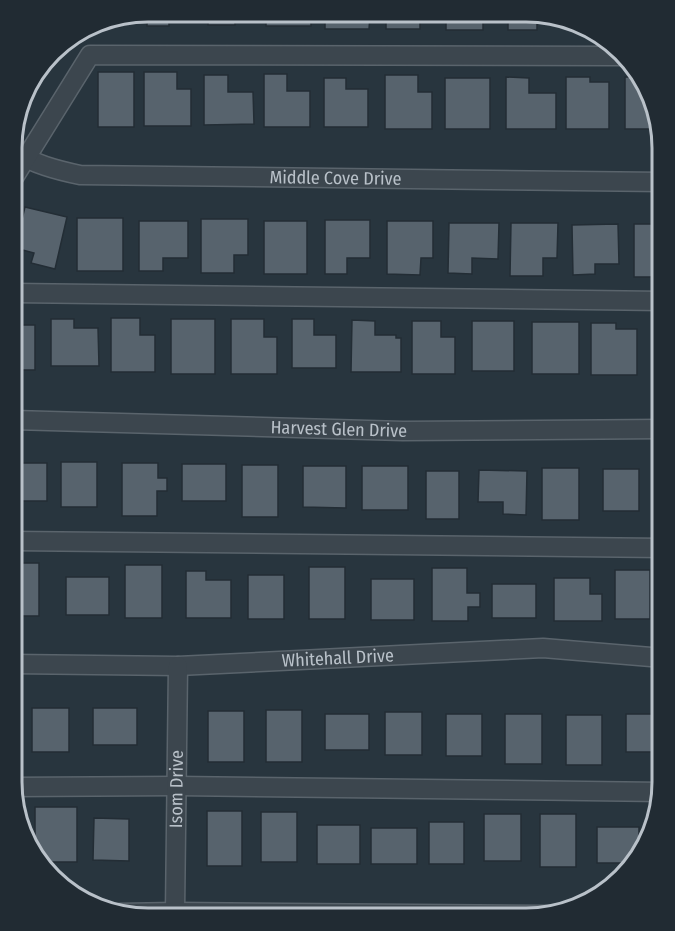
<svg xmlns="http://www.w3.org/2000/svg" width="675" height="931" viewBox="0 0 675 931" font-family="'Fira Sans Condensed',sans-serif">
	<style>
		.building { fill: #57636d; stroke: #232d35; stroke-width: 1.5 }
		.lines { fill: none; stroke-linecap: round; stroke-linejoin: round }
		.minor-casing { stroke: #5a646c; stroke-width: 21 }
		.minor { stroke: #3c464e; stroke-width: 18 }
		.labels { text-anchor: middle; stroke-width: 5; stroke-linejoin: round; paint-order: stroke }
		.street-label { font-size: 18px; fill: #b9c1c9; stroke: #212b33 }
		.rim { fill: none; stroke: #b9c1c9; stroke-width: 3 }
	</style>
	<rect width="100%" height="100%" fill="#28353e"/>
	<!-- building -->
	<path class="building" d="M545,13l-8,1v16h-29v-16z
		M483,14v16h-37v-15l49,-1z
		M386,15h34v14h-34z
		M311,16v10h-45v-9z
		M325,16h45l-1,13h-44z
		M169,18v8h-22v-7z
		M208,18h27v7h-27z
		M104,19h17v8h-30z
		M41,67l7,4 -25,35 -1,-1 8,-24z
		M98,72h36v55h-36z
		M144,72h33v17h14v37h-47z
		M264,74h23v17h23v36h-46z
		M204,75h24v17h25l1,32 -50,1z
		M385,75h33v17h14v37h-47z
		M506,77l23,1v15h27v36h-50z
		M566,77h24v5h19v47h-43z
		M625,77h15l9,11 10,41h-34z
		M324,78h22v11h22v38h-44z
		M445,78h45v51h-45z
		M25,207l42,10 -12,52 -24,-6 3,-10 -19,-5z
		M77,218h46v53h-46z
		M201,219h47v36h-14v18h-33z
		M325,220h45v38h-23v16h-22z
		M139,221h49v37h-25v13h-24z
		M264,221h43v53h-43z
		M387,221h46v37h-12l-1,17 -33,-1z
		M449,223h50l-1,36 -26,-1v16l-24,-1z
		M511,223h47l-1,35h-14v18h-33z
		M618,224l1,40h-24v10l-22,1 -1,-50z
		M634,224h29v43h-4v10h-25z
		M13,317v8h22v45h-22z
		M111,318h29v17h15v37h-44z
		M51,319h23v9h24l1,38h-48z
		M171,319h44v55h-44z
		M231,319h33v18h13v37h-46z
		M292,319h22v16h22v33h-44z
		M352,320l23,1v14h21v3h5v34h-50z
		M412,321h29v16h14v37h-43z
		M472,321h42v50h-42z
		M532,322h47v52h-47z
		M591,323h25v6h21v46h-46z
		M652,325h11v50h-11z
		M61,462h36v45h-36z
		M13,463h34v38h-34z
		M122,463h36v15h9v13h-10v25h-35z
		M182,464h44v37h-44z
		M242,465h36v52h-36z
		M303,466h43v42l-43,-1z
		M362,466h46v44h-46z
		M542,468h37v52h-37z
		M603,469h36v42h-36z
		M479,470l48,1 -1,44 -23,-1v-12h-25z
		M426,471h33v48h-33z
		M12,563h27v53h-27z
		M125,565h37v53h-37z
		M309,567h36v52h-36z
		M432,568h35v25h13v14h-12v14h-36z
		M615,570h35v49h-35z
		M186,571h20v9h25v38h-45z
		M248,575h36v44h-36z
		M66,577h43v38h-43z
		M554,578h36v16h12v27h-48z
		M371,579h43v41h-43z
		M492,584h44v34h-44z
		M32,708h37v44h-37z
		M93,708h44v37h-44z
		M266,710h36v52h-36z
		M208,711h36v51h-36z
		M385,712h37v43h-37z
		M325,714h44v36h-44z
		M446,714h36v42h-36z
		M505,714h37v50h-37z
		M626,714h37v38h-37z
		M566,715h36v50h-36z
		M35,807h42v55h-35l-7,-9z
		M207,811h35v55h-35z
		M261,812h36v50h-36z
		M484,814h37v47h-37z
		M540,814h36v53h-36z
		M94,818l35,1v42l-36,-1z
		M429,822h35v42h-35z
		M317,825h43v39h-43z
		M597,827h42v32l-4,4h-38z
		M371,828h46v36h-46z"/>
	<g class="lines">
		<defs>
			<g id="minor">
				<path id="s1" d="M13,151c21,13 43,19 67,24l583,7"/>
				<path d="M13,179l77,-124 533,1"/>
				<path d="M13,293l650,8"/>
				<path id="s2" d="M13,420l390,11 260,-2"/>
				<path d="M12,541l651,7"/>
				<path id="s3" d="M12,664l166,2 365,-18 120,10"/>
				<path d="M13,787l164,-1 486,6"/>
				<path id="s4" d="M175,912l3,-246"/>
				<path d="M120,913l55,-1 370,3"/>
			</g>
		</defs>
		<!-- minor casing -->
		<use href="#minor" class="minor-casing"/>
		<!-- minor -->
		<use href="#minor" class="minor"/>
	</g>
	<g class="labels">
		<!-- street labels -->
		<g class="street-label">
			<text dy="6" stroke="none"><textPath href="#s1" startOffset="327">Middle Cove Drive</textPath></text>
			<text dy="6" stroke="none"><textPath href="#s2" startOffset="326">Harvest Glen Drive</textPath></text>
			<text dy="6" stroke="none"><textPath href="#s3" startOffset="326">Whitehall Drive</textPath></text>
			<text dy="6" stroke="none"><textPath href="#s4" startOffset="123">Isom Drive</textPath></text>
		</g>
	</g>
	<!-- crop -->
	<path d="M0 0H675V931H0ZM148 22H526A126 126 0 0 1 652 148V782A126 126 0 0 1 526 908H148A126 126 0 0 1 22 782V148A126 126 0 0 1 148 22Z" fill="#212b33" fill-rule="evenodd"/>
	<path class="rim" d="M148 22H526A126 126 0 0 1 652 148V782A126 126 0 0 1 526 908H148A126 126 0 0 1 22 782V148A126 126 0 0 1 148 22Z"/>
</svg>
